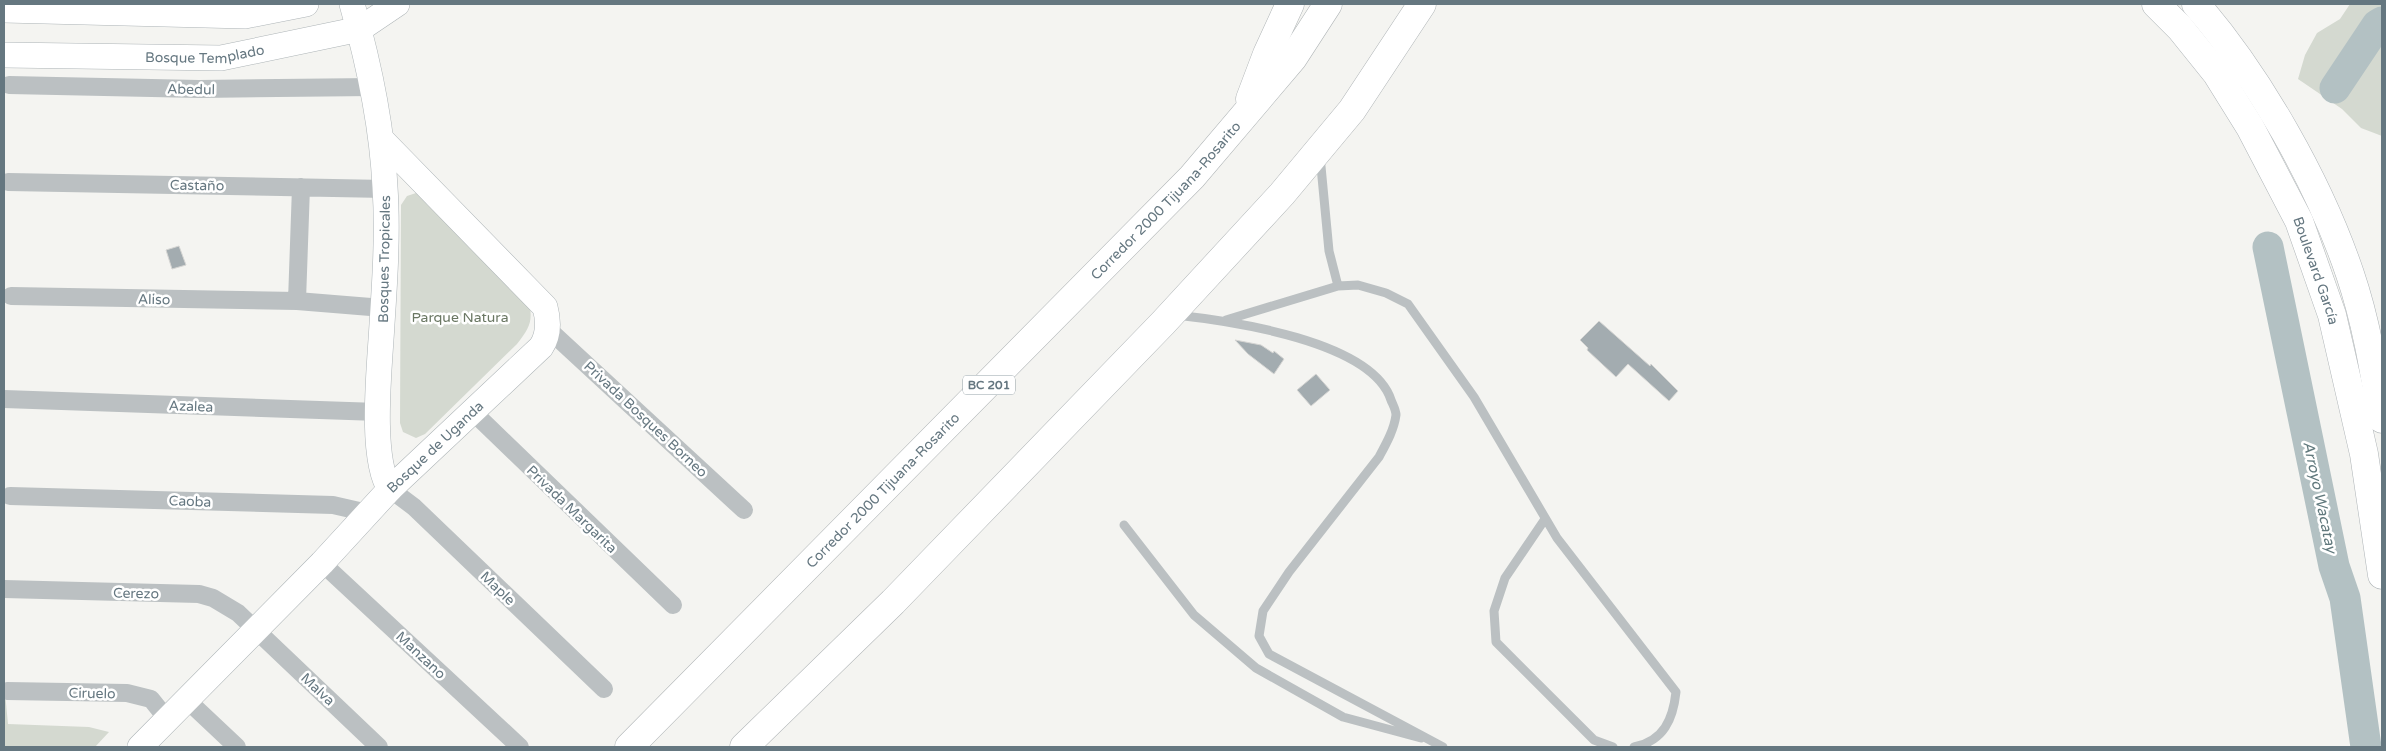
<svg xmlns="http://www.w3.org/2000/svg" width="2386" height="751" viewBox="0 0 2386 751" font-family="'Varela Round',sans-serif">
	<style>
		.green { fill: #d4d9d0 }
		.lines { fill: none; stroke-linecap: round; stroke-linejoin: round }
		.river { stroke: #b3c1c3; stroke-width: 31 }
		.building { fill: #a3acb0; stroke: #d5d5d3 }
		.secondary-casing { stroke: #adb4b7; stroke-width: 26 }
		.primary-casing { stroke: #aeb4b7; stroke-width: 29 }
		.highway-casing { stroke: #b0b5b7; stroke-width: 29 }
		.lane { stroke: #bbc0c2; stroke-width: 9 }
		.street { stroke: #bbc0c2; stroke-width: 18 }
		.secondary { stroke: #fff; stroke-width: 25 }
		.primary { stroke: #fff; stroke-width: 28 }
		.highway { stroke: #fff; stroke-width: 28 }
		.labels { text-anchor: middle; stroke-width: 5; stroke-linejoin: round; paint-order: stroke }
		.shield { fill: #fff; stroke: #93a0a6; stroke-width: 1 }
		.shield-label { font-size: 12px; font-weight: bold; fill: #657780 }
		.street-label { font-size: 14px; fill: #657780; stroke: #fff }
		.park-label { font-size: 14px; fill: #6a7763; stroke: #fff }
		.water-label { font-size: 15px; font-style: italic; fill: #61797d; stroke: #fff }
	</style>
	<rect width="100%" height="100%" fill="#f4f4f1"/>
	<!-- green -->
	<path class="green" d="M2350,4h32v132l-21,-8 -19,-19 -44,-30 7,-24 12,-22 23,-14z
		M416,193l9,4 104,103c4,22 1,27 -12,44l-92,90 -9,4 -13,-6 -3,-9 1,-218 6,-9z
		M4,682l4,42 81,3 20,5 -14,15h-91z"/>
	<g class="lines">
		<!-- river -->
		<path class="river" d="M2335,88l42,-63 5,-3
			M2268,247l66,319 11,32 21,149"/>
	</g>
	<!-- building -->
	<path class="building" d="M179,246l7,19 -14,4 -6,-19z
		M1599,321l51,45 1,-2 27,27 -9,10 -41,-37 -12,13 -29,-27 1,-2 -8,-8z
		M1235,340l26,5 12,8 1,-2 10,8 -10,15 -26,-20z
		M1316,374l14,16 -19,16 -14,-16z"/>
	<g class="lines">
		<defs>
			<g id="secondary">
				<path d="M352,4c17,60 30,120 33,183 3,45 0,92 -3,137 -2,39 -13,134 8,165"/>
				<path d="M4,10l241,6 61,-12"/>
				<path id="s1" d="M4,55l217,3 139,-29 37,-25"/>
				<path id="s2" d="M140,747l182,-184 68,-74 151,-142c8,-12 8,-25 4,-40l-163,-167"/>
			</g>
			<g id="primary">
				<path id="s3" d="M2156,4l24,24 37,46 33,53 49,94 33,94 32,139 18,121"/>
				<path d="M2196,4c63,73 123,178 154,270 16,47 24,96 32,145"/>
			</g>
			<g id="highway">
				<path d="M1250,99l17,-45 23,-50"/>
				<path id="s4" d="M629,747l563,-570 101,-119 35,-54"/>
				<path d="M744,747l149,-145 270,-279 119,-129 70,-84 70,-106"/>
			</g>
		</defs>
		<!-- secondary casing -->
		<use href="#secondary" class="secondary-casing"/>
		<!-- primary casing -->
		<use href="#primary" class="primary-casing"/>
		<!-- highway casing -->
		<use href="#highway" class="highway-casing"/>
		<!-- lane -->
		<path class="lane" d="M1320,156l9,95 9,35
			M1176,315c55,6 196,26 215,85 2,5 5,10 5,15 -2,15 -10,29 -17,42l-90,115 -26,39 -4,25 10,18 174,93
			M1226,320l112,-34 20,-1 28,8 22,11 66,93 83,141 119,154c-3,27 -12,49 -42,55
			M1545,519l-40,59 -11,33 2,31 98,98 19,7
			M1124,525l70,90 62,53 87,49 78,21"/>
		<!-- street -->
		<path class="street" d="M9,85l190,4 174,-2
			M8,182l378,7
			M11,296l286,5 86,7
			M297,301l4,-114
			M548,329l196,181
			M4,399l374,13
			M472,411l201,194
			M390,489l24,18 190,182
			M10,496l323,9 35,8
			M322,563l198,184
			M4,589l195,5 14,4 25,15 141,134
			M7,691l120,2 24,6 16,20
			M186,699l51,48"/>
		<!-- secondary -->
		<use href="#secondary" class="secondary"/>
		<!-- primary -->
		<use href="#primary" class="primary"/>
		<!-- highway -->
		<use href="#highway" class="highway"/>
	</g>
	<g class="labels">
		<!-- shield labels -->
		<rect class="shield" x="963" y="375.5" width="52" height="19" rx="4"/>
		<g class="shield-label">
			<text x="989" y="389">BC 201</text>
		</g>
		<!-- street labels -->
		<g class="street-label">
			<text dy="5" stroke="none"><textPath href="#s1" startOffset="201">Bosque Templado</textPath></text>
			<text transform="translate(191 89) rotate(1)" y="5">Abedul</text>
			<text transform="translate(197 185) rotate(1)" y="5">Castaño</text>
			<text dy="5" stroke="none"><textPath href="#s4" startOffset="766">Corredor 2000 Tijuana-Rosarito</textPath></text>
			<text transform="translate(384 259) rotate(-89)" y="5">Bosques Tropicales</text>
			<text dy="5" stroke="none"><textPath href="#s3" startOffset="314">Boulevard García</textPath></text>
			<text transform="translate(154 299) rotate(1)" y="5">Aliso</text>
			<text transform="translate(191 406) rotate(2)" y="5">Azalea</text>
			<text transform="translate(646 419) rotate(43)" y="5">Privada Bosques Borneo</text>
			<text dy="5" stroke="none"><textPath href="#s2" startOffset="421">Bosque de Uganda</textPath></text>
			<text dy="5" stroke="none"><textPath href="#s4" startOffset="361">Corredor 2000 Tijuana-Rosarito</textPath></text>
			<text transform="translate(190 501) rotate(2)" y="5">Caoba</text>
			<text transform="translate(572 509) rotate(44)" y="5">Privada Margarita</text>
			<text transform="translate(498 588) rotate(44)" y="5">Maple</text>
			<text transform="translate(136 593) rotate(1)" y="5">Cerezo</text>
			<text transform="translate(421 655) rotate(43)" y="5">Manzano</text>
			<text transform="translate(318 689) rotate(43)" y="5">Malva</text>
			<text transform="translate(92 693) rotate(1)" y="5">Ciruelo</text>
		</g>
		<!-- park labels -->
		<g class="park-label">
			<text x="460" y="322">Parque Natura</text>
		</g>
		<!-- water labels -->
		<g class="water-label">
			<text transform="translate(2320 497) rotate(78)" y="5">Arroyo Wacatay</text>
		</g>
	</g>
	<!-- border -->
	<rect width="2386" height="751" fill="none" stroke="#657780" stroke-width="10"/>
</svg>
